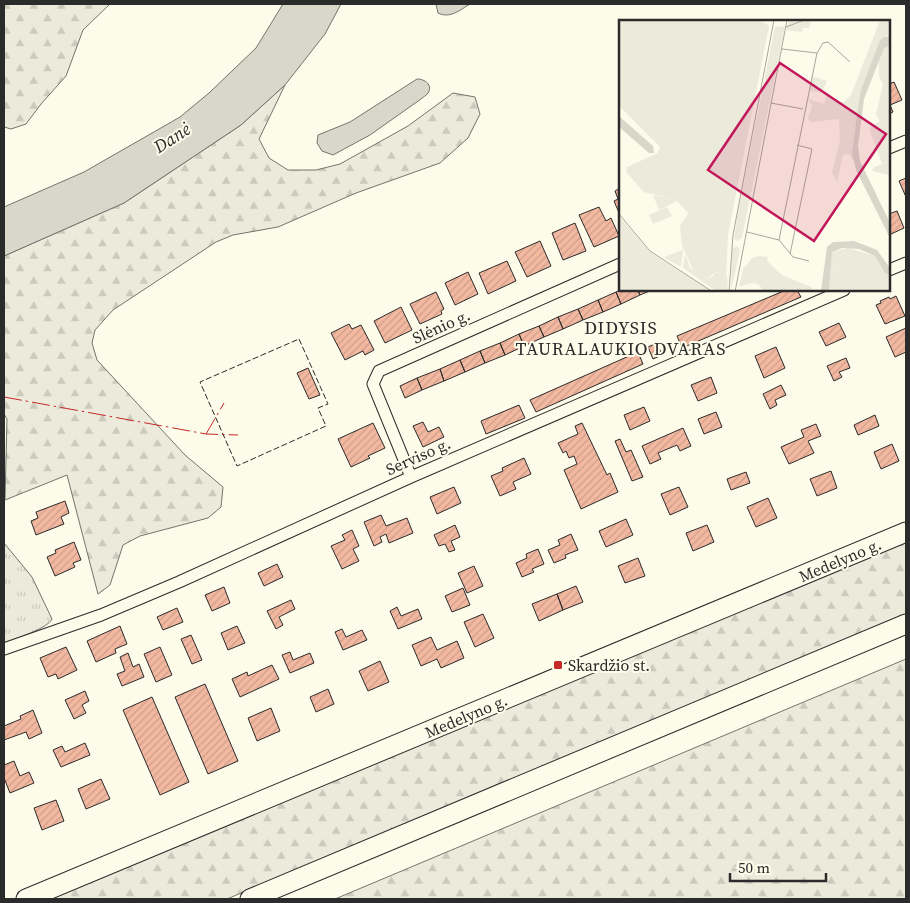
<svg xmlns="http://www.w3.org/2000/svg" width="910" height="903" viewBox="0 0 910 903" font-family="'Source Serif 4',serif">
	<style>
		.grass { fill: url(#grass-tufts); stroke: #74746e }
		.forest { fill: url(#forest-firs); stroke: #74746e }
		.water { fill: #d8d7c9; stroke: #74746e }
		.building { fill: url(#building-hatch); stroke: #2b2b2b }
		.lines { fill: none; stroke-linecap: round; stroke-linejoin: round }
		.street-casing { stroke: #2b2b2b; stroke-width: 13 }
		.primary-casing { stroke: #2b2b2b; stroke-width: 21 }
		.street { stroke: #fdfbea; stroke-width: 11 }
		.primary { stroke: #fdfbea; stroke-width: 19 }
		.fence { stroke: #2b2b2b; stroke-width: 1; stroke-dasharray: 6 2.5; stroke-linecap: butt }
		.power { stroke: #c62828; stroke-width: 1; stroke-dasharray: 18 4 2.5 4; stroke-linecap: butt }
		.poi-dot { fill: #c62828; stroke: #fdfbea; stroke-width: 2 }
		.labels { text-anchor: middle; stroke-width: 4; stroke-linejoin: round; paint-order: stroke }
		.street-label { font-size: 16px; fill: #2b2b2b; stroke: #fdfbea }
		.poi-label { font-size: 16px; fill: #2b2b2b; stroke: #fdfbea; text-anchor: start }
		.water-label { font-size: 18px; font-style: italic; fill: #2b2b2b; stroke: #fdfbea }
		.neighbourhood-label { font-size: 18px; letter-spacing: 1px; fill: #2b2b2b; stroke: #fdfbea }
		.inset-road { fill: none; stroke: #a9a89e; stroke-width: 1 }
		.view { fill: #c2185b; fill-opacity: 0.15; stroke: #c2185b; stroke-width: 2.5 }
		.inset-edge { fill: none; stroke: #2b2b2b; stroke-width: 2.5 }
	</style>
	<defs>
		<pattern id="grass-tufts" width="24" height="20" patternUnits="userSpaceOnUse" patternTransform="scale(1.25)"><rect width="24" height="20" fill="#ecebdb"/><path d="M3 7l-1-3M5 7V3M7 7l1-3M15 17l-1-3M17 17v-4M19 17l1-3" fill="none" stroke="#cbcabc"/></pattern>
		<pattern id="forest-firs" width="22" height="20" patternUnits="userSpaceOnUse" patternTransform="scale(1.25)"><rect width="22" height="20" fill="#ecebdb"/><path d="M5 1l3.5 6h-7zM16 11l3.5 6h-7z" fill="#cbcabc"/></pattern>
		<pattern id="building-hatch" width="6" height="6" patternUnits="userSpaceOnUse" patternTransform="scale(1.25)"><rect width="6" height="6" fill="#f2b8a0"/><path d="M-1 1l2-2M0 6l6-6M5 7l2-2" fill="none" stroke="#d09e8a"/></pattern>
	</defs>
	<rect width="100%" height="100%" fill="#fdfbea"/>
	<!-- grass -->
	<path class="grass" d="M4,543l28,34 20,42c-5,10 -36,19 -48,24z"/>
	<!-- forest -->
	<path class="forest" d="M4,4h106l-27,26 -17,46 -25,28 -15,20 -15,5 -7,-2z
		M285,85l-26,54 10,19 19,12h28l24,-6 68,-38 45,-33 22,4 5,17 -12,24 -28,25 -84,30 -78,34 -45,8 -17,7 -103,68 -18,20 -3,13 5,17 88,95 38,32 -2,20 -13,11 -68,18 -17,9 -13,40 -12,9 -31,-119 -62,25 2,-81 -3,-5v-158l120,-53 117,-78z
		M906,540v75l-679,284h-176z
		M906,659v240h-571z"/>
	<!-- water -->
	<path class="water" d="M283,4h58l-16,30 -40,51 -44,40 -117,78 -120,53v-49l80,-35 96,-55 29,-24 47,-45z
		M436,4h34c-10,6 -20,15 -32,9z
		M417,79c8,0 16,6 11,14 -2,3 -5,4 -7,6l-51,36 -37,20 -11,-4 -5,-8 1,-8 32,-13z"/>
	<!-- building -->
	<path class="building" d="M894,82l8,18 -12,5 3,7 -4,2v-30z
		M906,178v19l-7,-16z
		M620,188v27l-6,-14 4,-2 -3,-8z
		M599,207l7,14 5,-3 8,18 -25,11 -15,-32z
		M897,211l7,17 -15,7v-21z
		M575,223l11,28 -23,9 -11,-27z
		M540,241l11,25 -24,11 -12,-25z
		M507,261l9,20 -28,13 -9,-21z
		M468,272l10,22 -23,11 -10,-22z
		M621,290h17l2,5 -19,9 -5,-12z
		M638,290h14l-12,5z
		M786,290h11l4,7 -119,51 -5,-12z
		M436,292l8,17 -3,2 1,3 -22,10 -10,-20z
		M616,292l5,12 -18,8 -5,-12z
		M896,296l9,20 -20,8 -9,-19 5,-2 -1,-2 9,-4 1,2z
		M598,300l5,12 -20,8 -5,-11z
		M401,307l11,23 -27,13 -11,-22z
		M578,309l5,11 -20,9 -5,-12z
		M558,317l5,12 -19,8 -5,-11z
		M839,323l7,14 -20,9 -7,-14z
		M349,324l3,5 9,-4 13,25 -9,5 -2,-4 -18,9 -14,-27z
		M539,326l5,11 -20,9 -5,-12z
		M906,328v24l-11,5 -9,-20z
		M519,334l5,12 -19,9 -5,-12z
		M500,343l5,12 -20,8 -5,-12z
		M657,343l5,12 -9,4 -5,-12z
		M776,347l9,21 -21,10 -9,-22z
		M480,351l5,12 -20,9 -5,-12z
		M638,352l5,12 -107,48 -6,-12z
		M846,358l4,10 -11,4 3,5 -8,4 -7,-15z
		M460,360l5,12 -21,9 -4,-12z
		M308,368l12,27 -11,4 -12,-26z
		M440,369l4,12 -22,9 -5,-12z
		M711,377l6,16 -19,8 -7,-16z
		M417,378l5,12 -17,8 -5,-12z
		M781,385l5,10 -11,5 2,5 -7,4 -7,-15z
		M519,405l6,13 -39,16 -5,-13z
		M644,407l6,14 -20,9 -6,-15z
		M716,412l6,15 -18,7 -6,-15z
		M875,415l4,11 -21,9 -4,-10z
		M423,422l5,10 11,-5 5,10 -21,10 -10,-21z
		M373,423l12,25 -17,8 2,2 -19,9 -13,-28z
		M582,423l25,52 3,-2 8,19 -37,17 -17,-39 13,-6 -3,-8 -5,2 -3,-7 -3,2 -5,-10 20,-9 -3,-8z
		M816,424l5,12 -13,5 6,12 -25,11 -8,-17 23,-10 -3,-7z
		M683,428l8,18 -11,5 -3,-6 -19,8 3,6 -11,5 -8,-18z
		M620,439l6,13 5,-2 12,27 -11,4 -17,-40z
		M892,444l7,17 -18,8 -7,-17z
		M524,458l7,16 -18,8 3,7 -16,7 -9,-20 12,-5 -1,-3z
		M831,471l6,17 -20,8 -7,-17z
		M746,472l4,11 -19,7 -4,-11z
		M454,487l7,16 -24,11 -7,-17z
		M679,487l9,20 -18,8 -9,-21z
		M768,498l9,20 -21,9 -9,-20z
		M65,501l4,12 -8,4 3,7 -28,11 -5,-14 7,-3 -2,-6z
		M381,515l5,11 21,-8 6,15 -24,10 -3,-9 -6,3 2,5 -8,4 -10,-24z
		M626,519l7,16 -27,12 -7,-16z
		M455,525l5,12 -9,4 4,9 -6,2 -4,-8 -6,2 -5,-11z
		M707,525l7,17 -21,9 -7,-18z
		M352,530l7,16 -6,3 6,12 -17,8 -11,-23 14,-6 -3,-5z
		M571,534l7,16 -13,5 1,3 -12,5 -6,-13 12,-5 -2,-5z
		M74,542l7,18 -8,3 2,4 -20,9 -8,-19 9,-4 -1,-3z
		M538,549l6,15 -12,5 2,3 -12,5 -6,-14 11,-5 -1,-4z
		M638,558l7,18 -20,7 -7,-17z
		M277,564l6,13 -19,9 -6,-13z
		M474,566l9,20 -16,7 -9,-20z
		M576,586l7,16 -20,8 -6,-16z
		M224,587l6,16 -18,8 -7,-16z
		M463,588l7,17 -18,7 -7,-16z
		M557,594l6,16 -24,11 -7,-17z
		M291,600l4,9 -16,8 4,8 -7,4 -9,-18z
		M397,607l4,9 17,-7 4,10 -24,10 -8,-18z
		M177,608l6,14 -20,8 -6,-13z
		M483,614l11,24 -19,9 -11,-25z
		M120,626l7,18 -12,5 1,4 -20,9 -9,-21z
		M237,626l8,17 -17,7 -7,-17z
		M342,629l4,8 16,-7 5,10 -24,10 -8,-18z
		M191,635l11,25 -10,4 -11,-25z
		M431,637l6,13 20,-9 7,17 -23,10 -4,-9 -16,7 -9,-21z
		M66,647l11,23 -19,9 -2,-5 -8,3 -8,-19z
		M160,647l12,28 -16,7 -12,-28z
		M290,652l3,8 17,-7 4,10 -24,10 -8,-18z
		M128,653l5,14 6,-3 5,13 -22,9 -5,-12 8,-3 -5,-14z
		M380,661l9,21 -21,9 -9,-20z
		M272,665l7,14 -39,18 -8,-18 15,-7 1,4z
		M205,684l33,77 -30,13 -33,-77z
		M328,689l6,15 -18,8 -6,-15z
		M85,691l4,10 -7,4 4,8 -12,6 -9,-19z
		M152,697l37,85 -29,13 -37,-85z
		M271,708l9,23 -23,10 -9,-23z
		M33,710l9,23 -13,6 -3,-7 -22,8v-14l17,-7 -1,-3z
		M85,743l5,12 -29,12 -8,-17 9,-4 3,6z
		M14,761l6,15 9,-4 5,11 -24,10 -6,-15v-13z
		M101,779l9,20 -24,10 -8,-20z
		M56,800l8,21 -22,9 -8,-22z"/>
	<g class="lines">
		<defs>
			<path id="street" d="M889,148l17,-7
				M889,270l17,-7
				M411,477l-38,-93 6,-13 241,-107
				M4,649l97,-34 78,-33 232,-105 433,-187"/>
			<path id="primary" d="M26,899l880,-367
				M250,899l656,-275"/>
		</defs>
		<!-- street casing -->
		<use href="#street" class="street-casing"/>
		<!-- primary casing -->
		<use href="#primary" class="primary-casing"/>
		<!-- street -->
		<use href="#street" class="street"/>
		<!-- primary -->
		<use href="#primary" class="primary"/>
		<!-- fence -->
		<path class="fence" d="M299,339l29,65 -10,4 8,18 -89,40 -37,-84z"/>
		<!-- power -->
		<path class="power" d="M4,397l202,37 32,1
			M206,434l18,-31"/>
	</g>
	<!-- markers -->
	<rect class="poi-dot" x="553" y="660" width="10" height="10" rx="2.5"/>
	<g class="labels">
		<!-- street labels -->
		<g class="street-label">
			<text transform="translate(441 326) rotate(-24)" y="6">Slėnio g.</text>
			<text transform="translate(418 456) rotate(-24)" y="6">Serviso g.</text>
			<text transform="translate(840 560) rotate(-23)" y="6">Medelyno g.</text>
			<text transform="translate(466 716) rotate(-23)" y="6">Medelyno g.</text>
		</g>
		<!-- poi labels -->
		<g class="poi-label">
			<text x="568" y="671">Skardžio st.</text>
		</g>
		<!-- water labels -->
		<g class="water-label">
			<text transform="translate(172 138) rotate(-33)" y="6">Danė</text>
		</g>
		<!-- neighbourhood labels -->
		<g class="neighbourhood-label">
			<text x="621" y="334">DIDYSIS<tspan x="621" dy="21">TAURALAUKIO DVARAS</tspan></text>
		</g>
	</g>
	<!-- overview -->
	<g transform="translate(619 20)">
		<rect width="271" height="271" fill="#fdfbea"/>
		<path d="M170,0l7,2 16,-2 -3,8h-6l-2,4 -15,-2zM193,56l15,5 -5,11 -13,-1zM34,175l23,5 1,1 -18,9zM118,226l3,4 -9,42 1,-43zM64,230l-2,17 -16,-9 1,-2zM220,230l26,11 -2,9 -8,2 -16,-5 -4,6 -1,-18zM66,234l5,14 16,11 8,-3 -1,-4 14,4 1,15h-12l-33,-23z" fill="#ecebdb"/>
		<path d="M0,0h141l9,6 -41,209 -2,43 -10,-6 -10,7 -11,-5 -13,-28 -2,-20 8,-13 -12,-13 -32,-8 -18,-20 1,-5 31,-14 2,-6 -41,-41zM261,0h10v17l-3,-1 -27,57 -7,68 -4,-7 -6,1 -6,27 -5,-9 8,-33 -1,-21 -28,3 -3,-4 4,-12 -4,-7 16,5 3,-9 9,7h8l7,-7zM166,6l-43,212 -5,3 -3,-3 4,-27 37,-184zM271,26v129l-18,-4 2,-4 8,-3 -13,-36 11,-7 -4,-7 7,-30 -4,-8v-17l5,-12zM0,196l32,37 56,35 -4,4 -84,-1zM229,228l27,8 15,19v16l-61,1 3,-40zM220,230l26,11 -2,9 -8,2 -13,-7 -7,7 -1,-17zM140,236l9,1 -1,4 15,14 29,12 2,4h-49l-6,-7 -6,-1 -13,4 4,-18 9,-11z" fill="#ecebdb" fill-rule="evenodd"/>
		<path d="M48,187l5,9 -19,8 -4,-9z" fill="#ecebdb"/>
		<path d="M265,17h6v9l-6,2 -20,51 -6,47 2,15 30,62v15l-34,-68 -4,-17 8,-60 20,-53zM0,96l34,30 1,7h-5l-30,-26zM235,221l23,9 13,18v7l-5,-2 -10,-17 -16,-7 -17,-1 -10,4 -3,39h-8l6,-44 6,-5z" fill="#d8d7c9"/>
		<path class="inset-road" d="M167,7l18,-7M163,29l35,4M152,83l32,6M0,194l31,37 63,41M128,212l32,8 14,17 16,4M160,220l38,-187 6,-10 5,-1 22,20M171,234l22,-105 -15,-4M110,272l4,-57 41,-215M116,272l52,-272"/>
		<path class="view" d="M161,43l106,71 -72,107 -106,-71z"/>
		<rect width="271" height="271" class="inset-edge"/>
	</g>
	<!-- border -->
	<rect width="910" height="903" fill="none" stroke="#2b2b2b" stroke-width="10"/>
	<!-- scale -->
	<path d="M730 873v8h96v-8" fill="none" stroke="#2b2b2b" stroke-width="2.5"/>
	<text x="738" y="873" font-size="15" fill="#2b2b2b" stroke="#fdfbea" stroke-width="4" paint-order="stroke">50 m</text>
</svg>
